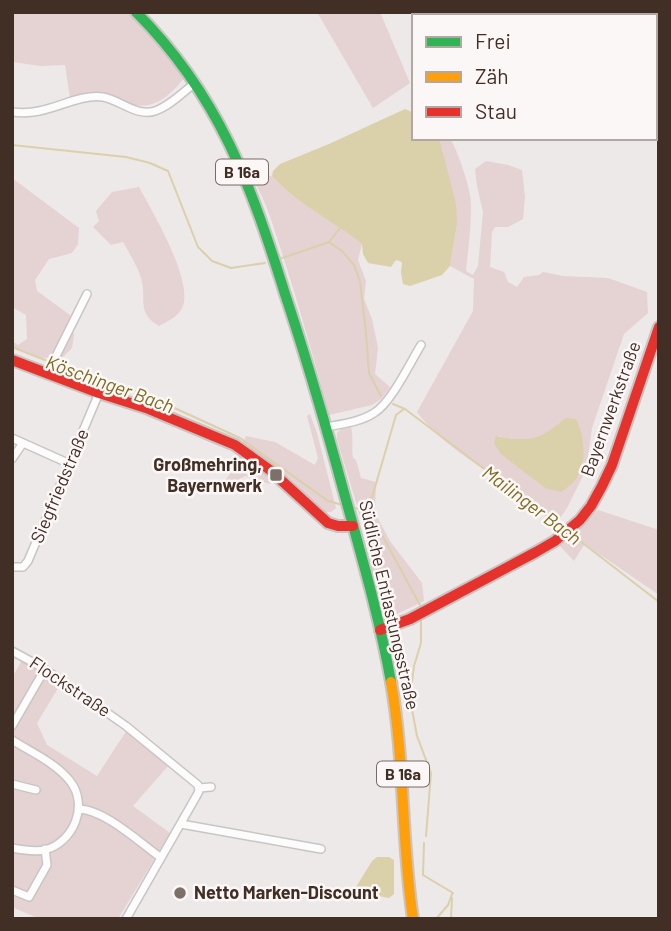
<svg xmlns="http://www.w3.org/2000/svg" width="671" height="931" viewBox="0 0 671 931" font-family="Barlow,sans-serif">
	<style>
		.green { fill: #e5d2d3; fill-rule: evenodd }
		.water { fill: #dad0aa }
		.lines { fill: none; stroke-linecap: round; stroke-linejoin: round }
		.stream { stroke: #dad0aa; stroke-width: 2 }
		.street-casing { stroke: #c9c5c4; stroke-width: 10 }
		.fast-casing { stroke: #c9c4c2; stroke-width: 14 }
		.slow-casing { stroke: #c9c4c2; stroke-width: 14 }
		.jam-casing { stroke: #c9c4c2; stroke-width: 14 }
		.street { stroke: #fcfcfc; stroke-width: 7 }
		.fast { stroke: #30b455; stroke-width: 10 }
		.slow { stroke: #ff9f0a; stroke-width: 10 }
		.jam { stroke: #e5322d; stroke-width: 10 }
		.poi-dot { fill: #7d7069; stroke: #fbf7f7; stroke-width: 2.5 }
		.labels { text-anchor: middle; stroke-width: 5; stroke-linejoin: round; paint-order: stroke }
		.shield { fill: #fbf7f7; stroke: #796b64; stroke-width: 2 }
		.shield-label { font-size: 16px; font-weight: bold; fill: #412f25 }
		.street-label { font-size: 18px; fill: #412f25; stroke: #fbf7f7 }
		.poi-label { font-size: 18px; font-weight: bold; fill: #412f25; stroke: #fbf7f7; text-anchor: end }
		.water-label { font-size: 19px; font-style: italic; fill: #7d6c1f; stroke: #fbf7f7 }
	</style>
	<rect width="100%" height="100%" fill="#ede9e8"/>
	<!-- green -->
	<path class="green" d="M12,12h116l35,38 21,28c-14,18 -32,34 -55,25 -11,-4 -21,-9 -32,-10 -9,0 -18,3 -27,5l-5,-33 -24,1 -29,-4z
		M317,12h63l30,71 -37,25z
		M429,138h21c8,14 17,41 20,57 3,21 -2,54 -4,76l7,4 5,-9 5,-54 -6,-26 -2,-17 11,-8 22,4 14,5 3,27 -2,22 -15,8h-13l-3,5 -2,35 14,5 4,10 9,5 7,-10 15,-2 4,-3 20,4 45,2 39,14 1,21 -24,21 -32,94 -6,42 -19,38 -9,13c-44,-38 -106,-63 -141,-109l56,-101 1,-32 -24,-13 7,-42zM565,418l-20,70 -17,-14 -31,-38c33,6 42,5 68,-18z
		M256,174l16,2c26,29 61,45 90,68l-4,16 8,21 -2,18 8,20 6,29 -3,26 15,13 -9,12 -9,6 -43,10c-14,-54 -30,-109 -47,-162 -9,-26 -15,-53 -31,-75z
		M12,178l67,50 -1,16 -6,9 -23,6 -14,21 2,11 33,24 4,20 -2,13 -9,9 -21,1 -30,-10v-7l6,4 9,-6 -1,-24 -14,-8z
		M139,187c13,24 58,99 42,123 -5,8 -15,12 -22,16 -22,-13 -13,-25 -17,-44 -2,-12 -13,-29 -19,-40l-12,3 -18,-18 6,-6 -3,-10 16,-19z
		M310,414l7,19 19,75 -5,4h-6l-34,-33 -48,-36 3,-7 29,6 40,23 3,-7 -11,-42z
		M345,425l6,2c3,11 0,18 2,31l3,2 5,18 15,4 -1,31 15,28 32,42 2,18 -27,13 -10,-2 -4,-7 -13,-42 -4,-27 -29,-97v-6z
		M240,455l31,24 -1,5 -25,-8 -24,13z
		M598,510l61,20v65l-70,-48 -5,-2 -10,16 -15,-16z
		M22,660l38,25 -23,38 10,22 50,31 30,-46 41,36 -35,40 37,27 -52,86h-78l-28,-12v-229z"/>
	<!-- water -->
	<path class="water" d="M405,109l9,4v25h25l17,66 1,20 -7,42 -8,9 -32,11 -7,-2 -2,-11 1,-11 -6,-2 -5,7 -23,-4 -5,-9 -1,-10c-29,-23 -64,-39 -90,-68l1,-5 7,-7 49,-20z
		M565,418l11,1c8,16 11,40 2,57 -3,6 -11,11 -16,16l-17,-4 -44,-34 -7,-11 2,-7c33,6 43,5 69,-18z
		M377,857h12l5,3v34l-5,4 -31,-6 -2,-5 16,-26z"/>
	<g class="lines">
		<!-- stream -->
		<path class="stream" d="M12,145l114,12 24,6 18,8 30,76 14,14 19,7 34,-5
			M330,241l10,-13
			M282,258l47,-16 13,9 12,14 6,16 6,52 3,40 12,23
			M12,347l38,15
			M55,365c14,6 28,13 43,18 15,4 31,5 46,11l96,44 88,63 15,4
			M393,404l12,5 159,120
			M371,501l25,-86 8,-6
			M355,508l14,3 51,94
			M571,534l88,68
			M421,619v24l-7,23 -4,33 7,37 14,37 -5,63
			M424,843l-1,32 30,18
			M436,919l12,-14 4,-11
			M451,919l1,-21"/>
		<defs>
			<path id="street" d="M12,112c9,1 18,1 27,-1 21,-4 43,-17 64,-14 17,3 34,20 52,14 15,-5 28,-19 40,-28
				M47,374l40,-80
				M326,427c16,-3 34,-5 48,-14 17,-10 36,-50 47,-68
				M12,438l58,26
				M12,459l11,-16
				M12,567h11l5,-6 71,-168
				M12,651l33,18 81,57 72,59 1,6 -2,4 -71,124
				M12,726l33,-57
				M12,740c19,12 44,23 58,41 19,24 4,61 -25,69 -11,2 -22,0 -33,-2
				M12,784l24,6
				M199,788l12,-1
				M78,809c26,0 61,33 82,48
				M181,824l140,25
				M12,890l17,7 18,-32 -2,-16"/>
			<path id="fast" d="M136,12c83,83 115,173 149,282 19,57 36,115 52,173 19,71 41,142 54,215"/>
			<path id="slow" d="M391,682c14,79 10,158 22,237"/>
			<path id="jam" d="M12,360l87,33 47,15 89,37 35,25 58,53 10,3h15
				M380,630l30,-11 126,-67 19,-11 25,-21 11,-14 11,-20 10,-21 47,-138"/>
		</defs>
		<!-- street casing -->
		<use href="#street" class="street-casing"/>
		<!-- fast casing -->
		<use href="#fast" class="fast-casing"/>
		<!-- slow casing -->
		<use href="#slow" class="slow-casing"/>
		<!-- jam casing -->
		<use href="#jam" class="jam-casing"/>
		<!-- street -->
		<use href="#street" class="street"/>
		<!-- fast -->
		<use href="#fast" class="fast"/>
		<!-- slow -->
		<use href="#slow" class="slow"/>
		<!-- jam -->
		<use href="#jam" class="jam"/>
	</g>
	<!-- markers -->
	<g class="poi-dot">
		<rect x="269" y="468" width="14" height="14" rx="3.5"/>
		<circle cx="180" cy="893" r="7"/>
	</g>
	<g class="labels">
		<!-- shield labels -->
		<g class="shield">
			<rect x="216" y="159.5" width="52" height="25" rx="5"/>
			<rect x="377" y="761.5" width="52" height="25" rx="5"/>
		</g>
		<g class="shield-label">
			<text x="242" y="178">B 16a</text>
			<text x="403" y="780">B 16a</text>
		</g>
		<!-- street labels -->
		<g class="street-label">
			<text transform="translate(611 409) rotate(-70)" y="6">Bayernwerkstraße</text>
			<text transform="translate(60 486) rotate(-67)" y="6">Siegfriedstraße</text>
			<text transform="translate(389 605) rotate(77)" y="6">Südliche Entlastungsstraße</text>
			<text transform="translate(70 687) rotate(34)" y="6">Flockstraße</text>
		</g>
		<!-- poi labels -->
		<g class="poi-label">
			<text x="262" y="471">Großmehring,<tspan x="262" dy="21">Bayernwerk</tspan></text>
			<text x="194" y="899" text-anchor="start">Netto Marken-Discount</text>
		</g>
		<!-- water labels -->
		<g class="water-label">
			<text transform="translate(110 384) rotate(20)" y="7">Köschinger Bach</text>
			<text transform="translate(532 505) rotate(37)" y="7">Mailinger Bach</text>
		</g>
	</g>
	<!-- border -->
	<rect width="671" height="931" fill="none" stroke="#412f25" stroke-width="28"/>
	<!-- legend -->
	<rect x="412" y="14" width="245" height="126" fill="#fbf7f7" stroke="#b1a7a3" stroke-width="2"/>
	<rect x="426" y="37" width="35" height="10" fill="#30b455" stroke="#b1a7a3" stroke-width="2"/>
	<text x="475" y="49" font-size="21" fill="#412f25">Frei</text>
	<rect x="426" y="72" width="35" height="10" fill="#ff9f0a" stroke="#b1a7a3" stroke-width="2"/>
	<text x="475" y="84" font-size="21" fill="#412f25">Zäh</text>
	<rect x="426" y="107" width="35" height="10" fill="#e5322d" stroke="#b1a7a3" stroke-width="2"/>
	<text x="475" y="119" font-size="21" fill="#412f25">Stau</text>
</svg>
